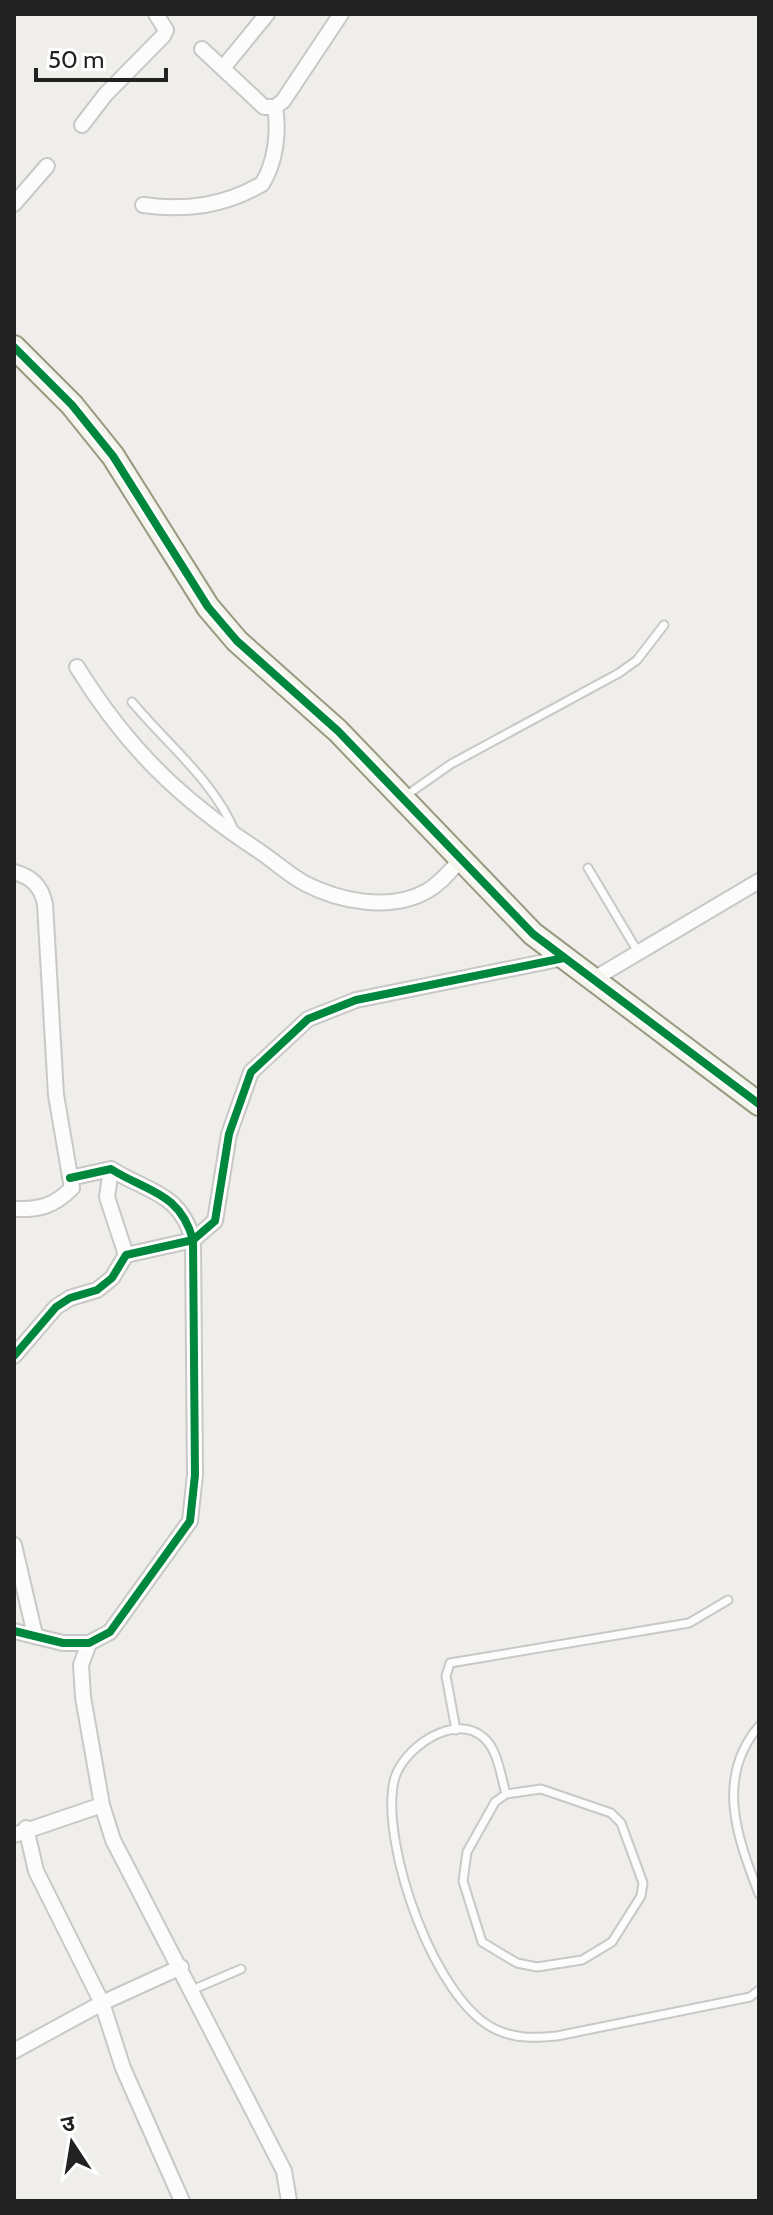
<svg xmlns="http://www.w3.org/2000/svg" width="773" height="2215" viewBox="0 0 773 2215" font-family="Cabin,'Noto Sans Devanagari',sans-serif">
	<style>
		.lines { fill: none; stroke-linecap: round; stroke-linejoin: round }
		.lane-casing { stroke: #c9c8c7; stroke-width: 11 }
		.street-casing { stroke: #c9c8c7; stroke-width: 18 }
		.secondary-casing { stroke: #999a82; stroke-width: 26 }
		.lane { stroke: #fdfcfc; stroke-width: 7 }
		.street { stroke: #fdfcfc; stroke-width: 14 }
		.secondary { stroke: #f4f4ed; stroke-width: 22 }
		.cycleway-casing { stroke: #fff; stroke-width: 13 }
		.cycleway { stroke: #00873e; stroke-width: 8 }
	</style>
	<rect width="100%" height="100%" fill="#f0eeeb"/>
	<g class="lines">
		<defs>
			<path id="lane" d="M132,702c35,42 82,79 103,130
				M404,797l47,-33 168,-91 18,-13 27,-35
				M588,868l50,84
				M759,1726c-44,52 -22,111 0,168
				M456,1730l-10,-54 4,-13 239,-40 39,-23
				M541,1789l70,24 10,10 22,60 -2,13 -29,46 -30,18 -45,7 -20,-4 -35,-21 -19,-61 4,-29 28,-50 11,-8z
				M506,1794c-5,-17 -8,-44 -22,-56 -29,-27 -83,11 -90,43 -14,63 41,222 103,249 20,9 39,8 60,6l193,-39 9,-7
				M192,1990l49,-21"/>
			<path id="street" d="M202,49l62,58h11l8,-6 58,-87
				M223,68l44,-54
				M82,125l23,-30 58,-59 3,-6 -10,-16
				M14,204l33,-38
				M143,205c43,6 81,1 119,-21 14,-22 17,-53 13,-77
				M77,667c50,81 103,132 182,184 15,10 29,23 45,32 34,18 86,29 123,8 14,-8 24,-21 35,-33
				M14,872c18,5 27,14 31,32l11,191 16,93c-18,18 -32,22 -58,21
				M592,980l167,-99
				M111,1169l-4,28 19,58
				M14,1356l42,-49 14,-9 27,-8 15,-12 14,-23 67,-15 22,-19 14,-87 22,-62 57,-53 48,-19 208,-42
				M14,1545l21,90
				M14,1631l49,12h26l21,-11 80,-111 5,-46 -2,-235c-13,-48 -46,-48 -82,-71l-41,9
				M89,1643l-8,22 2,32 19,108 11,35 171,331 5,30
				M14,1835l88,-30
				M181,1967l-79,36 21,65 59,133
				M14,2051l88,-48 -66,-132 -10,-43"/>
			<path id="secondary" d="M14,347l58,58 41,51 95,151 29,34 101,90 195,203 226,170"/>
		</defs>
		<!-- lane casing -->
		<use href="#lane" class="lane-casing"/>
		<!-- street casing -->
		<use href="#street" class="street-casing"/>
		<!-- secondary casing -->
		<use href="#secondary" class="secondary-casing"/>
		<!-- lane -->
		<use href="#lane" class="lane"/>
		<!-- street -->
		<use href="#street" class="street"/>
		<!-- secondary -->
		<use href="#secondary" class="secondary"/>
		<defs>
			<path id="cycleway" d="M14,347l58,58 41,51 95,151 29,34 101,90 195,203 226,170
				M14,1356l42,-49 14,-9 27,-8 15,-12 14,-23 67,-15 22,-19 14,-87 22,-62 57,-53 48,-19 208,-42
				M14,1631l49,12h26l21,-11 80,-111 5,-46 -2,-235c-13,-48 -46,-48 -82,-71l-41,9"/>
		</defs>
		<!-- cycleway casing -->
		<use href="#cycleway" class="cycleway-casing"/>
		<!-- cycleway -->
		<use href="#cycleway" class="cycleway"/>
	</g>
	<!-- border -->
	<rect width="773" height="2215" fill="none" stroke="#222222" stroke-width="32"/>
	<!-- north arrow -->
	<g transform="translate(72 2143) rotate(348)" stroke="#ffffff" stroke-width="6" paint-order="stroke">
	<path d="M0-6L14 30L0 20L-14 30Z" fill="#222222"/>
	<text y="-12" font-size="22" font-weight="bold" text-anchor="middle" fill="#222222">उ</text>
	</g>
	<!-- scale -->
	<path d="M36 68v12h130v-12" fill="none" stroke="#222222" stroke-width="4"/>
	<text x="48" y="68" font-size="24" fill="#222222" stroke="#ffffff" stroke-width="6" paint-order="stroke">50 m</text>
</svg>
